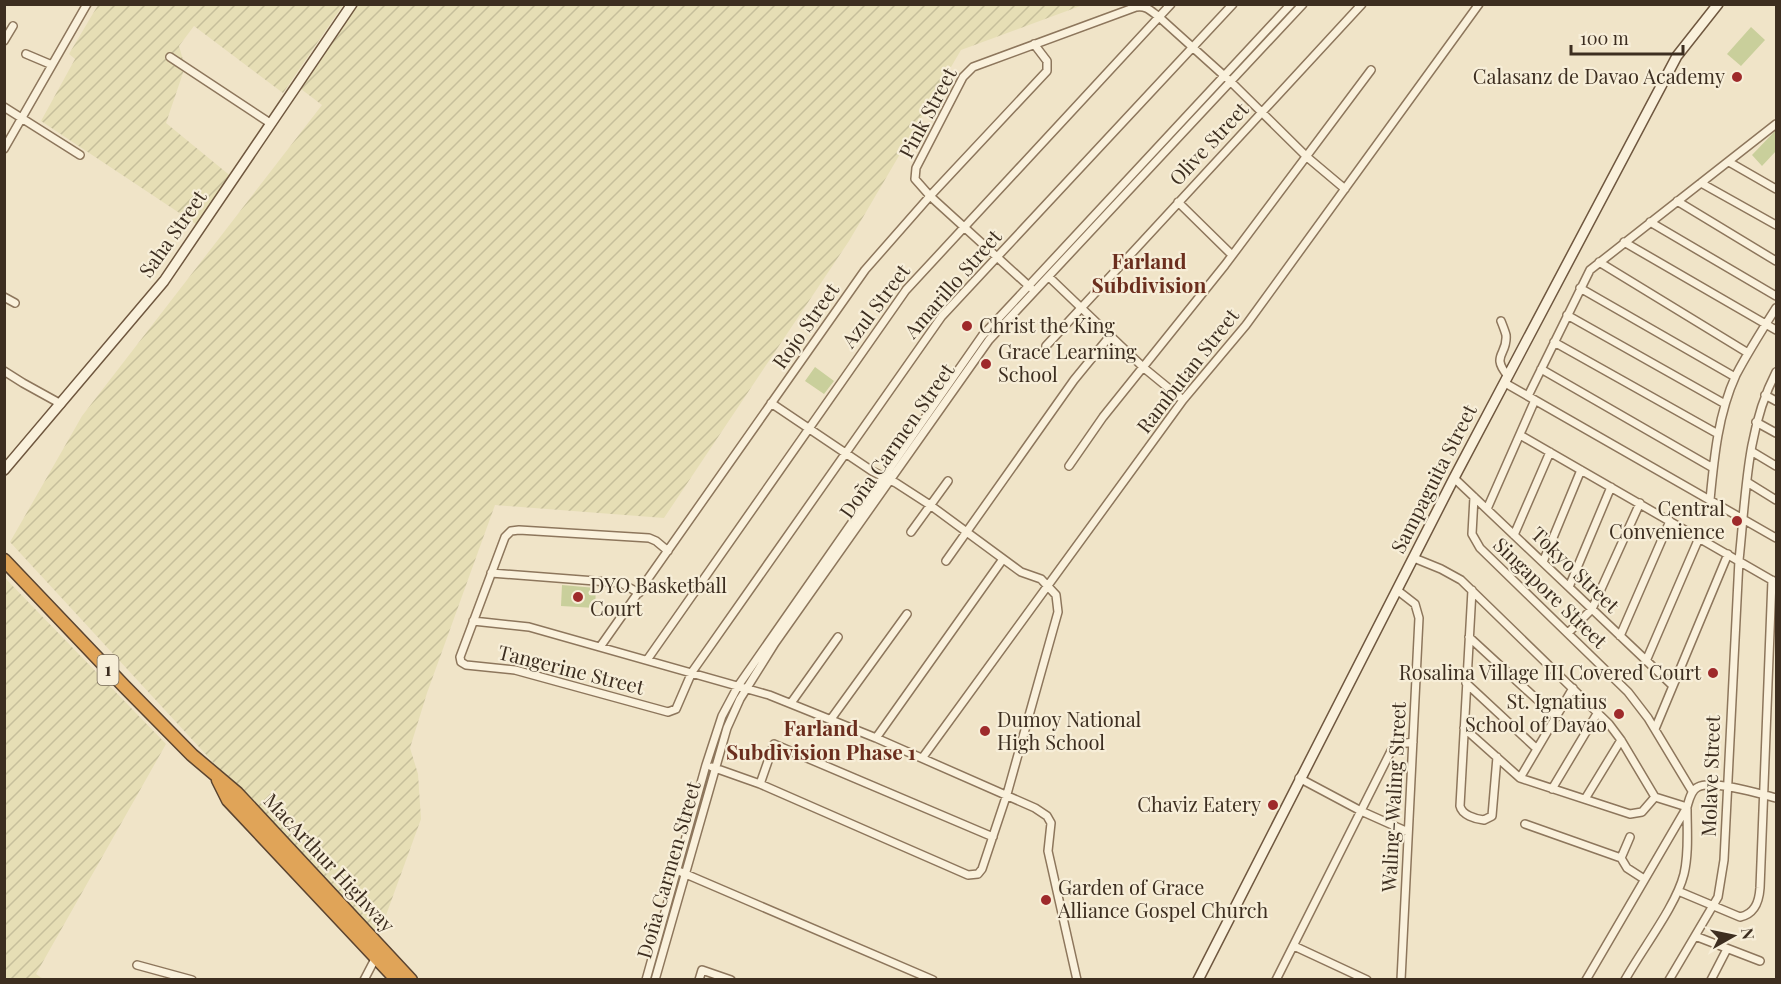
<svg xmlns="http://www.w3.org/2000/svg" width="1781" height="984" viewBox="0 0 1781 984" font-family="'Playfair Display',serif">
	<style>
		.farmland { fill: url(#farmland-furrows) }
		.grass { fill: #c9cf9b }
		.lines { fill: none; stroke-linecap: round; stroke-linejoin: round }
		.street-casing { stroke: #8d765c; stroke-width: 10 }
		.secondary-casing { stroke: #6f573f; stroke-width: 12 }
		.highway-casing { stroke: #5b4430; stroke-width: 15 }
		.street { stroke: #faf1dc; stroke-width: 7 }
		.secondary { stroke: #faf1dc; stroke-width: 9 }
		.highway { stroke: #e0a458; stroke-width: 12 }
		.poi-dot { fill: #9e2a2b; stroke: #f7eed8; stroke-width: 2 }
		.labels { text-anchor: middle; stroke-width: 4.5; stroke-linejoin: round; paint-order: stroke }
		.shield { fill: #f7eed8; stroke: #756857; stroke-width: 1.5 }
		.shield-label { font-size: 18px; font-weight: bold; fill: #3d2e20 }
		.poi-label { font-size: 20px; fill: #3d2e20; stroke: #f7eed8; text-anchor: end }
		.street-label { font-size: 20px; fill: #3d2e20; stroke: #f7eed8 }
		.neighbourhood-label { font-size: 21px; font-weight: bold; fill: #6b2e1e; stroke: #f7eed8 }
	</style>
	<defs>
		<pattern id="farmland-furrows" width="10" height="10" patternUnits="userSpaceOnUse" patternTransform="scale(1.5)"><rect width="10" height="10" fill="#e6deb5"/><path d="M-1 1l2-2M0 10L10 0M9 11l2-2" fill="none" stroke="#c6bf9b"/></pattern>
	</defs>
	<rect width="100%" height="100%" fill="#f0e4c8"/>
	<!-- farmland -->
	<path class="farmland" d="M98,5h245l-60,88 -89,-67 -15,20 6,21 -19,56 67,55 -34,48 -158,-105 34,-62 -6,-5z
		M358,5h725l-122,45 -112,191 -185,277 -169,-13 -68,188 -17,55 8,26 3,45 -44,121 -367,-398 72,-126 240,-311 -21,-16z
		M5,578l161,166 -130,230 7,5h-38z"/>
	<!-- grass -->
	<path class="grass" d="M1751,27l14,13 -24,26 -14,-12z
		M1775,131l1,20 -14,15 -10,-11z
		M815,367l19,14 -10,13 -19,-13z
		M562,585l34,3 -1,20 -34,-2z"/>
	<g class="lines">
		<defs>
			<path id="street" d="M4,41l9,-15
				M26,54l26,11
				M170,57l100,66
				M4,107l76,48
				M4,149l83,-145
				M1729,162l47,27
				M1701,183l75,42
				M1677,201l99,60
				M1178,202l54,53
				M1650,222l126,74
				M1624,242l152,88
				M1599,262l149,91
				M1049,277l95,91 39,32
				M1031,288l-101,-92 -15,-17 1,-11 47,-91 10,-10 163,-60c10,-2 15,4 23,10l71,64 77,76 38,32
				M1580,288l155,89
				M4,297l11,6
				M1567,315l158,89
				M1501,321c2,5 4,10 5,14 2,20 -16,20 2,41
				M1554,342l164,92
				M1046,346l316,-342
				M1541,369l172,99
				M4,371l19,12 38,21
				M1505,383l271,155
				M1765,395l11,6
				M1528,396l62,-126 186,-146
				M1756,422l20,11
				M1520,435l255,147
				M1751,451l25,15
				M1069,466l34,-49 122,-152 146,-195
				M1454,478l218,207
				M1747,482l29,18
				M1474,497l-2,37 8,14 148,144 20,26 44,73
				M1710,500c4,-42 8,-86 26,-125 12,-23 26,-45 40,-67
				M1487,509l48,-109
				M911,532l37,-51
				M1514,535l36,-83
				M668,551l-12,-10 -7,-3 -130,-8 -8,1 -6,6 -45,120 1,5 5,3 49,5 153,42 8,-3 16,-37 250,-356 291,-312
				M1414,558l27,11 20,11 148,144 12,16 34,57 32,10
				M946,561l128,-181 36,-44
				M1543,562l38,-92
				M491,573l130,10 18,10
				M1569,587l42,-100
				M1397,590l18,14 4,14 -18,362
				M1472,590l-12,216c2,9 15,13 24,14l8,-4 5,-59
				M473,621l56,6 240,68 107,43 159,70 12,8 4,7 -3,28 29,129
				M1568,633l24,-24 48,-106
				M1620,636l50,-115
				M1469,637l87,80
				M600,647l265,-377 65,-74 117,-125v-10l-13,-17
				M647,660l259,-370 265,-286
				M1646,661l53,-123
				M1466,683l71,66
				M791,703l47,-66
				M831,719l76,-105
				M1464,728l56,50 110,36 12,-2 13,-15
				M1655,729l73,-175
				M876,738l127,-179
				M923,757l260,-357 63,-75 233,-321
				M712,767l48,17 208,91 10,-1 4,-5 25,-75 51,-182 -2,-17 -15,-16 -20,-7 -91,-67 -34,-22 -24,-12 -101,-68
				M1299,778l62,33 47,21
				M1520,778l53,-90
				M760,784l14,-40 219,93
				M1552,789l46,-77
				M1585,799l36,-59
				M1525,824l96,34 6,10 17,11
				M1621,858l9,-21
				M681,872l252,108
				M1678,891l62,26c15,-3 19,-15 20,-29l12,-308
				M1695,936l65,25
				M1294,946l73,34
				M137,965l55,15
				M364,980l12,-23
				M646,980l60,-215 16,-49 16,-30 244,-350 309,-332
				M655,980l72,-252 13,-29 35,-56 214,-303 314,-336
				M699,980l3,-10 29,10
				M1276,980l115,-229 9,-7 13,-2
				M1586,980l101,-173c2,-7 4,-17 11,-20 14,-8 62,7 78,11
				M1625,980c17,-31 51,-74 59,-106 5,-21 3,-44 3,-65
				M1669,980l49,-83 6,-37 15,-300c7,-64 7,-130 37,-188
				M1711,980l16,-31"/>
			<path id="secondary" d="M4,470l160,-189 188,-277
				M1198,980l256,-502 223,-422 41,-52"/>
			<path id="highway" d="M4,560l120,126 68,69 45,38 174,187
				M218,780l10,20 169,180"/>
		</defs>
		<!-- street casing -->
		<use href="#street" class="street-casing"/>
		<!-- secondary casing -->
		<use href="#secondary" class="secondary-casing"/>
		<!-- highway casing -->
		<use href="#highway" class="highway-casing"/>
		<!-- street -->
		<use href="#street" class="street"/>
		<!-- secondary -->
		<use href="#secondary" class="secondary"/>
		<!-- highway -->
		<use href="#highway" class="highway"/>
	</g>
	<!-- markers -->
	<g class="poi-dot">
		<circle cx="1737" cy="77" r="6"/>
		<circle cx="967" cy="326" r="6"/>
		<circle cx="986" cy="364" r="6"/>
		<circle cx="1737" cy="521" r="6"/>
		<circle cx="578" cy="597" r="6"/>
		<circle cx="1713" cy="673" r="6"/>
		<circle cx="1619" cy="714" r="6"/>
		<circle cx="985" cy="731" r="6"/>
		<circle cx="1273" cy="805" r="6"/>
		<circle cx="1046" cy="900" r="6"/>
	</g>
	<g class="labels">
		<!-- shield labels -->
		<rect class="shield" x="97.5" y="655" width="21" height="30" rx="4.5"/>
		<g class="shield-label">
			<text x="108" y="676">1</text>
		</g>
		<!-- poi labels -->
		<g class="poi-label">
			<text x="1725" y="84">Calasanz de Davao Academy</text>
			<text x="979" y="333" text-anchor="start">Christ the King</text>
			<text x="998" y="359" text-anchor="start">Grace Learning<tspan x="998" dy="23">School</tspan></text>
			<text x="1725" y="516">Central<tspan x="1725" dy="23">Convenience</tspan></text>
			<text x="590" y="593" text-anchor="start">DYO Basketball<tspan x="590" dy="23">Court</tspan></text>
			<text x="1701" y="680">Rosalina Village III Covered Court</text>
			<text x="1607" y="709">St. Ignatius<tspan x="1607" dy="23">School of Davao</tspan></text>
			<text x="997" y="727" text-anchor="start">Dumoy National<tspan x="997" dy="23">High School</tspan></text>
			<text x="1261" y="812">Chaviz Eatery</text>
			<text x="1058" y="895" text-anchor="start">Garden of Grace<tspan x="1058" dy="23">Alliance Gospel Church</tspan></text>
		</g>
		<!-- street labels -->
		<g class="street-label">
			<text transform="translate(928 113) rotate(-62)" y="7">Pink Street</text>
			<text transform="translate(1209 144) rotate(-47)" y="7">Olive Street</text>
			<text transform="translate(173 234) rotate(-55)" y="7">Saha Street</text>
			<text transform="translate(953 284) rotate(-49)" y="7">Amarillo Street</text>
			<text transform="translate(876 306) rotate(-53)" y="7">Azul Street</text>
			<text transform="translate(806 326) rotate(-55)" y="7">Rojo Street</text>
			<text transform="translate(1188 371) rotate(-52)" y="7">Rambutan Street</text>
			<text transform="translate(897 441) rotate(-55)" y="7">Doña Carmen Street</text>
			<text transform="translate(1434 479) rotate(-63)" y="7">Sampaguita Street</text>
			<text transform="translate(1575 570) rotate(44)" y="7">Tokyo Street</text>
			<text transform="translate(1550 593) rotate(44)" y="7">Singapore Street</text>
			<text transform="translate(571 670) rotate(14)" y="7">Tangerine Street</text>
			<text transform="translate(1711 776) rotate(-88)" y="7">Molave Street</text>
			<text transform="translate(1394 797) rotate(-87)" y="7">Waling-Waling Street</text>
			<text transform="translate(329 863) rotate(47)" y="7">MacArthur Highway</text>
			<text transform="translate(669 870) rotate(-74)" y="7">Doña Carmen Street</text>
		</g>
		<!-- neighbourhood labels -->
		<g class="neighbourhood-label">
			<text x="1149" y="269">Farland<tspan x="1149" dy="24">Subdivision</tspan></text>
			<text x="821" y="736">Farland<tspan x="821" dy="24">Subdivision Phase 1</tspan></text>
		</g>
	</g>
	<!-- border -->
	<rect width="1781" height="984" fill="none" stroke="#3d2e20" stroke-width="12"/>
	<!-- north arrow -->
	<g transform="translate(1733 936) rotate(81)" stroke="#f7eed8" stroke-width="4.5" paint-order="stroke">
	<path d="M0-4.5L10 22L0 15L-10 22Z" fill="#3d2e20"/>
	<text y="-9" font-size="16" font-weight="bold" text-anchor="middle" fill="#3d2e20">N</text>
	</g>
	<!-- scale -->
	<path d="M1571 45v9h112v-9" fill="none" stroke="#3d2e20" stroke-width="3"/>
	<text x="1580" y="45" font-size="18" fill="#3d2e20" stroke="#f7eed8" stroke-width="4.5" paint-order="stroke">100 m</text>
</svg>
